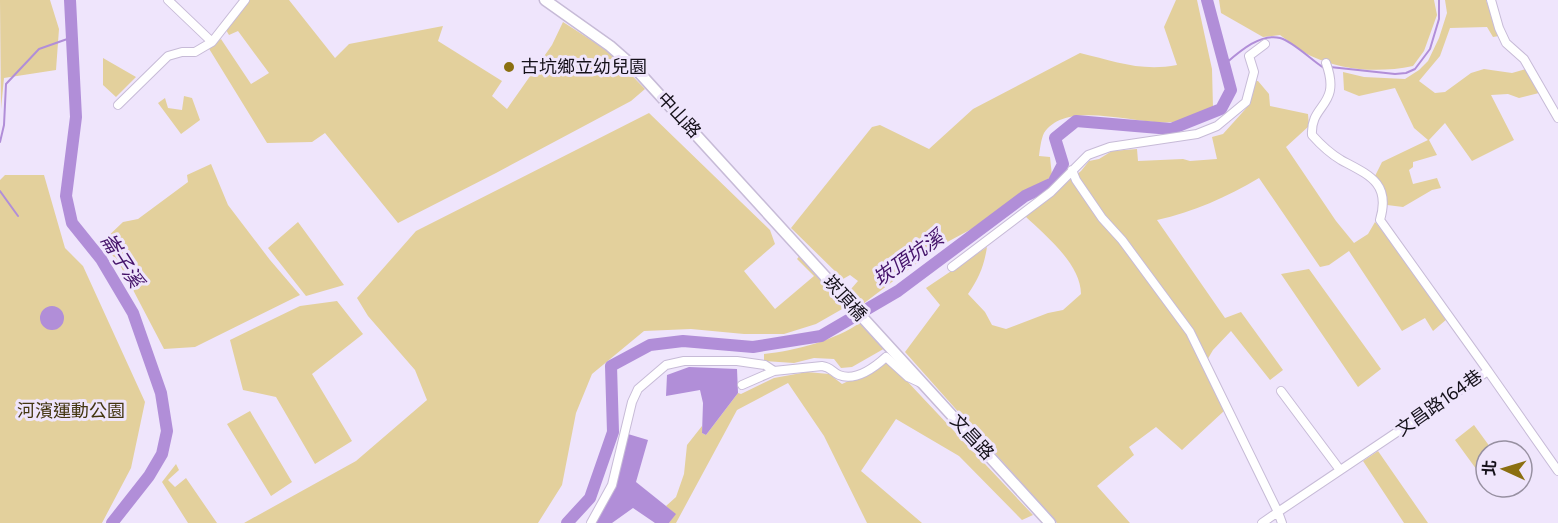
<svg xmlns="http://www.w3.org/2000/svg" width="1558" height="523" viewBox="0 0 1558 523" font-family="Figtree,'Noto Sans TC',sans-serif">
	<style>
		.green { fill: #e3d09c }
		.water { fill: #b18ed8 }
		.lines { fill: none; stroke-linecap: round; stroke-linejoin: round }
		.stream { stroke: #b18ed8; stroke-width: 2 }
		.river { stroke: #b18ed8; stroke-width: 12 }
		.street-casing { stroke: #c7bbd7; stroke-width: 10 }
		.secondary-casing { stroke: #c7bbd7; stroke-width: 13 }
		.street { stroke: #fff; stroke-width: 8 }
		.secondary { stroke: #fff; stroke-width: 10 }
		.poi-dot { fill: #8b6f11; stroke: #efe5fc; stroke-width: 2 }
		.labels { text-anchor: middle; stroke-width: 6; stroke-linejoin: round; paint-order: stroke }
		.poi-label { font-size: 18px; fill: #141019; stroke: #efe5fc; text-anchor: start }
		.street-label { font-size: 18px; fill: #141019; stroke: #efe5fc }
		.park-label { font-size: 18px; fill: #433611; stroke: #efe5fc }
		.water-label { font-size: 20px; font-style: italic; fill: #441269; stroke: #efe5fc }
	</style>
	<rect width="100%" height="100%" fill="#efe5fc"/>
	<!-- green -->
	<path class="green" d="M0,0h50l9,29 -3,41 -52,8 -3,31z
		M250,0h39l46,58 14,-14 94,-18 -5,15 64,40 -10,15 15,13 45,-64 11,-23 45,29 37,38 -14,12 -135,72 -98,50 -73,-90 -13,9 -45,1 -59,-96 13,-8 30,45 18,-11 -31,-42 -9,4 -3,-5z
		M1176,0h21l15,69 1,39c-13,5 -27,13 -40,14 -35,4 -106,-24 -129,11 -3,6 -4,16 -5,23l11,1 2,19 -60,42 -54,29 -75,57 -12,-15 7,-8 -8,-6 -7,4 -52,-51 81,-101 8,-2 49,24 44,-40 107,-56c34,8 61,19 97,12l-13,-38z
		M1219,0h215l3,15 -13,36 -11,15c-34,7 -70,5 -102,-10 -10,-5 -21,-14 -31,-21l-17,2 -42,-24z
		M1445,0h41l13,36 -6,1 -6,-10 -37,1 -10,28 -21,25 16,12 10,-1 26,-19 13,-4 28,4 14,-4 13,24 -20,5 -11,-4 -17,1 23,45 -42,21 -27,-38 -16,17 8,15 -24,7v5l-4,3 4,14 24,-6 4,10 -9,2 -29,17 -16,-2 -3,-16 -9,-13 7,-14 46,-22 -14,-12 -19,-40 -36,8 -15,-6 -1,-18 21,5 41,2 14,-9 9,-9 11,-23 8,-25z
		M103,58l33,19 -20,20 -13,-12z
		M1255,81h3l11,13 1,12 38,8 1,12 -23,21 50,74 18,22 14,-9 7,-12 14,17 58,80 -14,12 -8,-13 -23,13 -53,-80 -20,14 -9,2 -61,-89c-32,19 -66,34 -102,42l68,98 16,-6 42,58 -13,10 -39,-49 -18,19 -10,17 21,44 -42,39 -26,-23 -27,20 5,8 -37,31 33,37h-73l-152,-171 35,-47 -14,-17 61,-41c-3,19 -8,31 -19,47l17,18 7,13 14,4 42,-16 15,-3 18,-16c0,-30 -36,-59 -56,-78l56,-45 8,-10 10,-2 13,-8 25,-2 1,12 45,-2 7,2 27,-2 -5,-22 11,-3 27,-30z
		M184,96l8,2 8,22 -19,14 -23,-31 7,-5 3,10 14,2z
		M649,113l121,117 5,14 -31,27 31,38 39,-33 -17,-17 4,-5 35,39 8,15 -28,16 -32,10h-40l-53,-5 -47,2 -52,43 -16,39 -14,72 -24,38h-294l112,-62 71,-61 -12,-30 -47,-54 -11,-18 59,-67z
		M211,164l17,41 42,55 30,35 -105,52 -31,2 -44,-84 -18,-23 21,-20 15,-3 50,-37 -1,-7z
		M5,175h39l21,73 18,18 62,136 -14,66 -29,55h-102v-343z
		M298,222l46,63 -38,11 -38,-48z
		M1309,269l72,100 -23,18 -77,-113z
		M337,301l26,33 -51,40 40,67 -37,23 -39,-67 -33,-7 -13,-50 70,-34z
		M861,322l26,25 -35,20 -11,1 -7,-9 -20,-1 -20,5 -30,-2v-7c31,-3 72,-14 97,-32z
		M889,362l144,153 -11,5 -63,-64 -63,-37 -35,52 61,52h-55l-43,-87 -36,-53 -51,27 -61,113h-7l6,-9 -9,-8 10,-9 8,-23 3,-29 15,-19v7l4,2 32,-42 3,1 33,-16 33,-6 22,2 13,10z
		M250,411l42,71 -21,14 -44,-72z
		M1474,425l19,26h-7v22l-4,4 -27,-37z
		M1378,451l50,72h-24l-41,-62z
		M176,464l3,6 -11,10 7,7 11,-9 31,45h-29l-26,-41z"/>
	<!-- water -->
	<path class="water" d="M40 318a12 12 0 1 1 24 0a12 12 0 1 1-24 0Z
		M689,367l48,2 1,24 -32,42 -4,-2 1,-30 -3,-13 -34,6 1,-21z
		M628,434l20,6 -12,42 40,32 -7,9h-14l-22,-15 -21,15h-16z"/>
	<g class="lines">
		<!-- stream -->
		<path class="stream" d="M70,2l3,-2
			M1225,64c14,-12 35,-31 55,-26 14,4 31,22 44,30
			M1330,67l65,7 11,-1 9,-4 15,-20 9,-30v-19
			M0,142l4,-17 2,-41 33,-35 34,-12
			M0,191l18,25"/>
		<!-- river -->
		<path class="river" d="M70,0l6,117 -10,79 6,27 29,36 32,54 28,80 6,38 -5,23 -13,22 -37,47
			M567,523l23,-25 23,-66 -2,-66 39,-21 33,-4 70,6 68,-11 77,-45 127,-95 28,-13 10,-19 -8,-26 21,-17 95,8 50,-20 10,-19 -24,-90"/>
		<defs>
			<path id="street" d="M168,0l44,42
				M1491,0l8,28 7,15 18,16 34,59
				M118,105l50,-49 14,-4h13l17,-10 33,-42
				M1072,170l4,10 26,38 20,22 68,92 88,180 -16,11
				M952,267l99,-75 37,-37 22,-8 87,-13 20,-8 29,-24 8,-30 -5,-16 16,-12
				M1488,371l70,100
				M742,385l32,-14 48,-5c9,1 10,6 17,9 17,7 36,-8 47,-18l22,20 13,6
				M1281,391l59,79
				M591,523l21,-38 20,-83 6,-13 28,-24 18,-4h53l28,4 9,6
				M1282,523l-4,-11 210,-141 -108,-151c11,-37 -11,-45 -39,-60 -10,-6 -21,-16 -29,-25 -2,-32 30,-28 14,-72"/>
			<path id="secondary" d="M545,0l65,46 25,22 415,455"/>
		</defs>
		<!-- street casing -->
		<use href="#street" class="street-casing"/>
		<!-- secondary casing -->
		<use href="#secondary" class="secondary-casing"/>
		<!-- street -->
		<use href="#street" class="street"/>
		<!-- secondary -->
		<use href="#secondary" class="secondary"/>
	</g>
	<!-- markers -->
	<circle class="poi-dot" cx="509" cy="67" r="6"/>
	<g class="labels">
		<!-- poi labels -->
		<g class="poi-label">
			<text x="521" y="73">古坑鄉立幼兒園</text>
		</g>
		<!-- street labels -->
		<g class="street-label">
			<text transform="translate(679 115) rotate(47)" y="6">中山路</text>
			<text transform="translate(845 298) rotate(48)" y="6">崁頂橋</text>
			<text transform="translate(1439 403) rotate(-35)" y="6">文昌路164巷</text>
			<text transform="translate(972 437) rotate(47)" y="6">文昌路</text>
		</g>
		<!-- park labels -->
		<g class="park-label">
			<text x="71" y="417">河濱運動公園</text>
		</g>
		<!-- water labels -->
		<g class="water-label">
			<text transform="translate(908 258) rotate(-35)" y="7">崁頂坑溪</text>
			<text transform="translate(122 260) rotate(57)" y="7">崙子溪</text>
		</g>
	</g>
	<!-- north arrow -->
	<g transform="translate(1504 469) rotate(274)"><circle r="28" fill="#efe5fc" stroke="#9790a1" stroke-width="1.5"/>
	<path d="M0-4.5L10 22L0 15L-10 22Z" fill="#8b6f11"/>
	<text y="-9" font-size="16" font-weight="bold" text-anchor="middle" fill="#141019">北</text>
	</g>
</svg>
